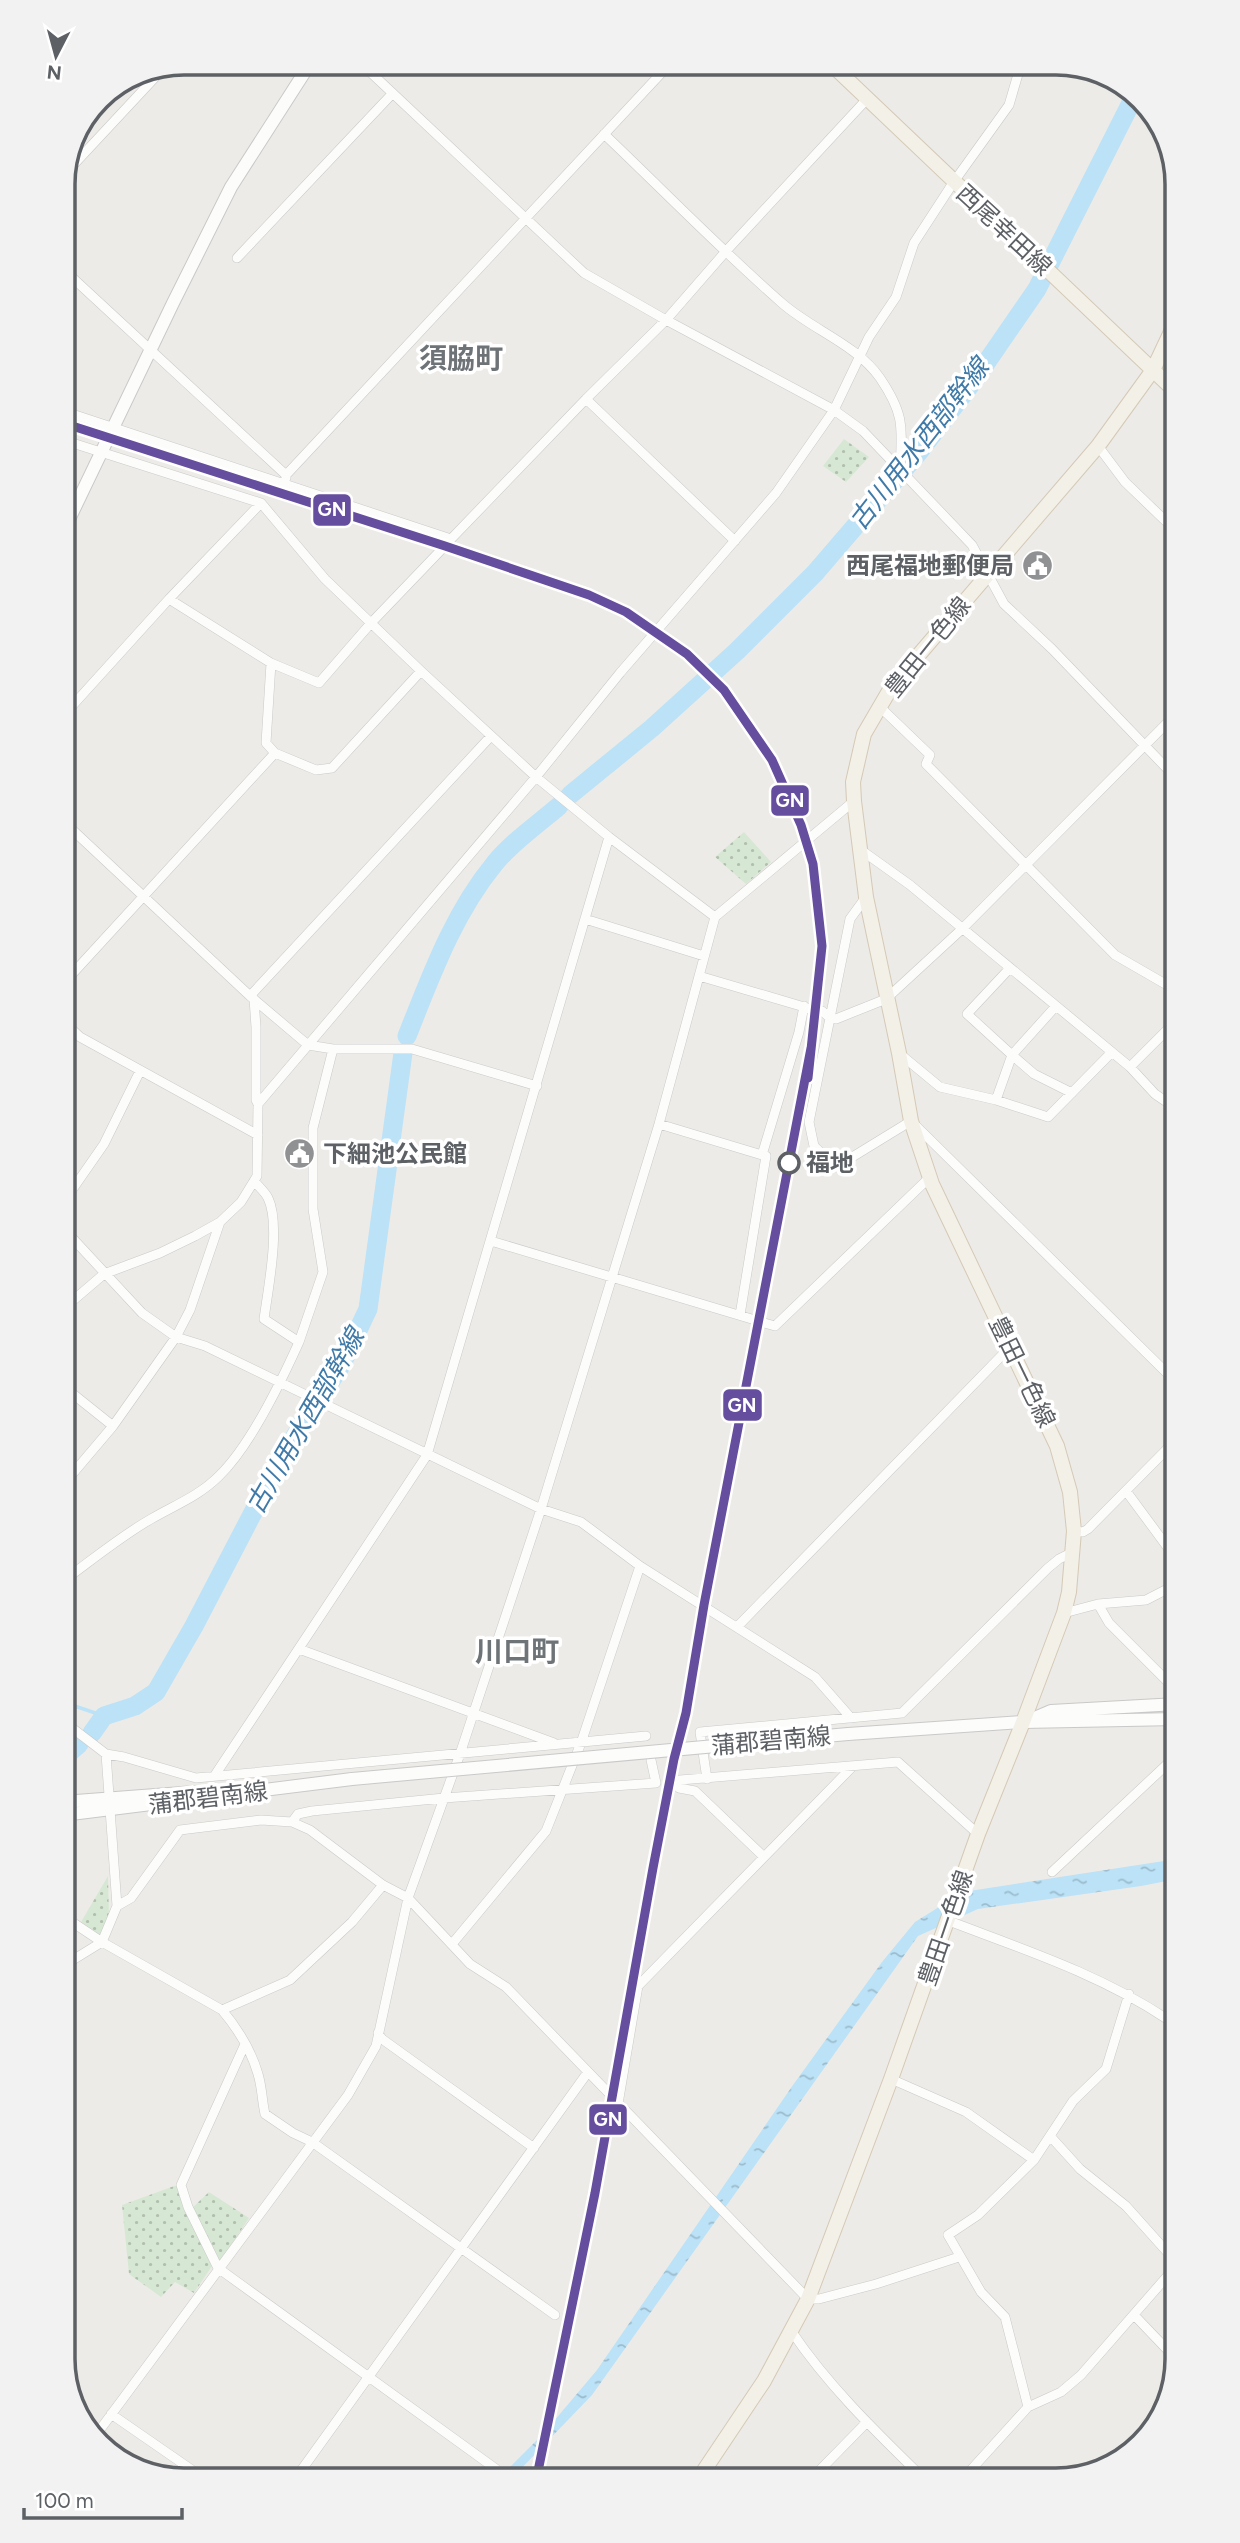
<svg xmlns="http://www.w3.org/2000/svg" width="1240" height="2543" viewBox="0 0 1240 2543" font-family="Figtree,'Noto Sans JP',sans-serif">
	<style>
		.grass { fill: url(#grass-dots) }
		.water { fill: url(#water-ripples) }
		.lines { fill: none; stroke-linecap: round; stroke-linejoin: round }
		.stream { stroke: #bbe2f7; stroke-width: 3.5 }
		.river { stroke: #bbe2f7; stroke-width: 19 }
		.street-casing { stroke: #c9cac9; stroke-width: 10 }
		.secondary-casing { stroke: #c9c9c9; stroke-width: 14 }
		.primary-casing { stroke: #d4c9b6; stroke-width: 16 }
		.street { stroke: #fcfcfb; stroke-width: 9 }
		.secondary { stroke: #fcfcfb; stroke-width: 12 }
		.primary { stroke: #f3f0e8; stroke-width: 14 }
		.secondary-bridge-casing { stroke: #c9c9c9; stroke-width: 14; stroke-linecap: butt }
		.secondary-bridge { stroke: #fcfcfb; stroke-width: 12 }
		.rail-1-casing { stroke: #fff; stroke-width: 14 }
		.rail-1 { stroke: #654e9e; stroke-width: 9 }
		.stop-dot { fill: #fff; stroke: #5d6165; stroke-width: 3.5 }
		.labels { text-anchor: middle; stroke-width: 7; stroke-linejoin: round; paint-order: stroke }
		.street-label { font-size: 24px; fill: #5d6165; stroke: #fff }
		.poi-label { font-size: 24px; font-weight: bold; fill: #5d6165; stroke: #fff; text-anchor: end }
		.stop-label { font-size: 24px; font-weight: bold; fill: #5d6165; stroke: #fff; text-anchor: start }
		.water-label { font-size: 26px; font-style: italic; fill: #3f7aa8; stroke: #fff }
		.quarter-label { font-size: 28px; font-weight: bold; fill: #6e7377; stroke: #fff }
		.rim { fill: none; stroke: #5d6165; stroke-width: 3.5 }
		.line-badge { stroke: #fff; stroke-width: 2.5 }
		.badge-label { font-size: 19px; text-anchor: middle; font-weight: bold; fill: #fff }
	</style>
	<defs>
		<pattern id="grass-dots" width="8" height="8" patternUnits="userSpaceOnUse" patternTransform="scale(1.75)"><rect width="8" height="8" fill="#d6e8d3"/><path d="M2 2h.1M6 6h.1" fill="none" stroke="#b1bfaf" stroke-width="1.8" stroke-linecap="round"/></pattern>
		<pattern id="water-ripples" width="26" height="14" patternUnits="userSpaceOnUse" patternTransform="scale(1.75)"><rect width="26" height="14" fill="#bbe2f7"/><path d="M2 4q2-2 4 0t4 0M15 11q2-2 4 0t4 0" fill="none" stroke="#9bbbcc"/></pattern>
	</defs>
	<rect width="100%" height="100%" fill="#edebe7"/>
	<!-- grass -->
	<path class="grass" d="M844,439l25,18 -23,25 -23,-16z
		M744,832l27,30 -25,22 -31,-27z
		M108,1876l1,42 -9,18 -19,-14z
		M177,2185l35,81 -18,27 -19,-11 -14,15 -32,-23 -7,-69z
		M209,2192l40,26 -29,44 -28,-54z"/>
	<!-- water -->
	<path class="water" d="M1177,1859v20l-36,7 -163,23 -60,27 -326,459 -79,82h-13l43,-43 54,-64 196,-285 89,-123 33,-40 48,-30z"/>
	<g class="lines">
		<!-- stream -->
		<path class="stream" d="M63,1702l41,14"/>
		<!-- river -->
		<path class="river" d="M570,795l82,-67 85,-77 78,-78 104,-121 56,-73 62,-90 98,-194
			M407,1036c24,-60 46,-122 88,-173 17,-21 43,-39 64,-57
			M92,1733l12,-17 31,-10 21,-14 38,-66 77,-148 30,-52 41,-62 26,-55 35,-256
			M63,1758l16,-14"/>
		<defs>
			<path id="street" d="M368,70l216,203 82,47 168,90 29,21 109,114 32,59 48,45 125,130
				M604,134c59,56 117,116 179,170 30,26 74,41 97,74 25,37 22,49 20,91
				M63,176l97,-104
				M237,258l155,-164
				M63,269l223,206v3
				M586,399l149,142
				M63,411l388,128 135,-140 80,-79 61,-70 140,-151
				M63,440l198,63 64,76 96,92 115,106 73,60 106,80
				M1098,446l27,36 52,50
				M286,475l381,-408
				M169,599l102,64 48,20 52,-60 70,-73
				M271,663l-5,80 9,10 41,17 16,-2 89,-97
				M880,707l50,48 -4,9 189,191 52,30 10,10
				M63,716l106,-117 92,-96
				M63,821l187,175 58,49 25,4h79l125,37
				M861,850l49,35 220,182 25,27 22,15
				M866,897l-16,22 -41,203 5,24 22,21 75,-46 266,262
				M585,919l119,37
				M699,976l112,33
				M63,984l212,-231
				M250,996l241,-260
				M254,999l2,28v73l2,4
				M1056,1006l-44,49 22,19 38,19
				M822,1011l8,7 6,1 50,-20 76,-70 215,-216
				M63,1021l17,16 178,98
				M900,1054l40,33 56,13 52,17 64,-65
				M1130,1067l47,-47
				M996,1100l16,-45 -45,-41 43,-46
				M659,1124l103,31
				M63,1203l41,-59 36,-73
				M63,1228l79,85 34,24 29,9 336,163 40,13 59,44 175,111 36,41
				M491,1241l264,79
				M63,1309l41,-35 56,-21 35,-17 25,-14 21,-20 16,-26 1,-72 278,-327 84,-104 156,-180 58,-83 35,-73 27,-40 18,-54 39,-60 56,-78 12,-41
				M740,1315l26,-159 -4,-1 37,-123 5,-26
				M761,1322l14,4 155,-149
				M299,1342l24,-70 -10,-63v-81l20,-79
				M63,1386l50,40
				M63,1485l50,-59 63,-89 14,-27 30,-88
				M1126,1491l51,69
				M1074,1531l9,1 5,-3 89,-90
				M63,1581c29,-21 58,-45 88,-62 24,-14 48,-23 68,-43 32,-31 62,-94 80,-134l-35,-23c4,-30 17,-94 4,-121 -3,-6 -9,-11 -14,-17
				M1098,1604l11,19 68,68
				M1064,1613l34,-9 48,-4 31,-16
				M737,1627l273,-280
				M299,1649l255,94
				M63,1721l43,33 18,3 72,21 450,-42
				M106,1754l11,152
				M215,1775l212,-320 182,-618
				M707,1779l-7,-47 202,-19 146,-145 11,-9 14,-7
				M292,1822l6,-8 14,-3 132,-13 212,-15 -5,-23
				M764,1857l-69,-66 -16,-3 1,-8 218,-18 80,72
				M1052,1872l125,-117
				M63,1916l39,26 120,68c16,19 29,40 36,64 4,13 4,27 7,40l28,19 19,9 243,173
				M949,1921c76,29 150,53 218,98l10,-10
				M452,1944l94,-113 35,-88 59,-177
				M63,1966l39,-24 15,-36 14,-8 49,-68 81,-10 31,2 18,8 73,55 25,13 62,66 36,23 302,312h11l57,-15 83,-27
				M222,2010l68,-30 62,-58 31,-37
				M378,2033l4,6 152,109
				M245,2044l-64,141 7,22 30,61 278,201
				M891,2079l75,33 68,48
				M618,2104l20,-118 215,-220
				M1051,2137l29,32 46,37 51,57
				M1135,2316l42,44
				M792,2332c35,52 81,97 126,141
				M1028,2407l-23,-90 -24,-25 -33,-57 30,-20 56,-55 39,-59 33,-32 23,-75
				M111,2414l94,65
				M96,2435l252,-340 28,-49 32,-148 52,-144 81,-245 118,-385 56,-207 139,-116
				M969,2472l59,-65 33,-15 20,-17 96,-110
				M816,2474l51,-52
				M295,2479l293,-407"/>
			<path id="secondary" d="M63,532l110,-229 58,-116 75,-117
				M1030,1720l21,-9 126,-7
				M848,1734l175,-12 154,-3
				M63,1802l132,-10
				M63,1815l289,-36"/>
			<path id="primary" d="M832,65l345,328
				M701,2475l63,-94 44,-82 83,-220 87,-245 45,-112 41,-109 5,-21 5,-61 -4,-39 -13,-46 -125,-262 -21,-63 -12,-68 -33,-156 -12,-96 -1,-19 11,-48 28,-48 206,-240 55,-76 24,-51"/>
		</defs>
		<!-- street casing -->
		<use href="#street" class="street-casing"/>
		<!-- secondary casing -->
		<use href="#secondary" class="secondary-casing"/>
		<!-- primary casing -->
		<use href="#primary" class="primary-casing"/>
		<!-- street -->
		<use href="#street" class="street"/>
		<!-- secondary -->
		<use href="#secondary" class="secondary"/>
		<!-- primary -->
		<use href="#primary" class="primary"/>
		<defs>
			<path id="secondary-bridge" d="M352,1779l496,-45"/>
		</defs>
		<!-- secondary-bridge casing -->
		<use href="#secondary-bridge" class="secondary-bridge-casing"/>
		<!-- secondary-bridge -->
		<use href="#secondary-bridge" class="secondary-bridge"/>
		<defs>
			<path id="rail-1" d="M63,423l382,123 144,49 37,17 61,42 37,36 48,70 29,65 12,39 9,82 -14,132
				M537,2476l58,-283 58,-325 21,-109 12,-46 18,-108 107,-557"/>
		</defs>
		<!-- rail-1 casing -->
		<use href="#rail-1" class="rail-1-casing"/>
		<!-- rail-1 -->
		<use href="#rail-1" class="rail-1"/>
	</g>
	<!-- icons -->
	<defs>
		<symbol id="civic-disc" viewBox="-11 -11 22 22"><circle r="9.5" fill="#8f9192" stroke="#fff"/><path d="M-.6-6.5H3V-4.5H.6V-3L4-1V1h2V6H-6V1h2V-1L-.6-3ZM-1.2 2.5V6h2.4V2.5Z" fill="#fff"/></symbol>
	</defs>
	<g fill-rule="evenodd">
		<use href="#civic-disc" x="1020" y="548" width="35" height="35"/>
		<use href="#civic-disc" x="282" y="1136" width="35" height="35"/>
	</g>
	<!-- markers -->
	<circle class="stop-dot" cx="789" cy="1163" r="10"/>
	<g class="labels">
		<!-- street labels -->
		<g class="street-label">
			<text transform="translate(1004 230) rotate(43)" y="8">西尾幸田線</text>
			<text transform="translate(928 647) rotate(-51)" y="8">豊田一色線</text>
			<text transform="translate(1022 1372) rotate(64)" y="8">豊田一色線</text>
			<text transform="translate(771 1741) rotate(-5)" y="8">蒲郡碧南線</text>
			<text transform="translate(208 1798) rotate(-7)" y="8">蒲郡碧南線</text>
			<text transform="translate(946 1928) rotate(-71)" y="8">豊田一色線</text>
		</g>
		<!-- poi labels -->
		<g class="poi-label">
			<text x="1014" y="574">西尾福地郵便局</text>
			<text x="323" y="1162" text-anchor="start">下細池公民館</text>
		</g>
		<!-- stop labels -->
		<g class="stop-label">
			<text x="806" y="1171">福地</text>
		</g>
		<!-- water labels -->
		<g class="water-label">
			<text transform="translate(919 444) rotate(-52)" y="9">古川用水西部幹線</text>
			<text transform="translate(305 1421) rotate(-60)" y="9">古川用水西部幹線</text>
		</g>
		<!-- quarter labels -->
		<g class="quarter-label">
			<text x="461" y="368">須脇町</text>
			<text x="517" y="1661">川口町</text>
		</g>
	</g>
	<!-- crop -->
	<path d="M0 0H1240V2543H0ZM184 75H1056A109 109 0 0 1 1165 184V2359A109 109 0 0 1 1056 2468H184A109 109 0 0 1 75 2359V184A109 109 0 0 1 184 75Z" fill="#f2f2f3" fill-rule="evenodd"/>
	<path class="rim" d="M184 75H1056A109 109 0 0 1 1165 184V2359A109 109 0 0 1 1056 2468H184A109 109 0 0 1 75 2359V184A109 109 0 0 1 184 75Z"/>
	<g class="line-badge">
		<rect x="312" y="493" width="40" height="34" rx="7" fill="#654e9e"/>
		<rect x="770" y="784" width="40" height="33" rx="7" fill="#654e9e"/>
		<rect x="722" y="1388" width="41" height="34" rx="7" fill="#654e9e"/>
		<rect x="588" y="2103" width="40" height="33" rx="7" fill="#654e9e"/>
	</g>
	<g class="badge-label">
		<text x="332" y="516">GN</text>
		<text x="790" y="807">GN</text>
		<text x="742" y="1412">GN</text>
		<text x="608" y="2126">GN</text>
	</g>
	<!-- north arrow -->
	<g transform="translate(56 56) rotate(186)" stroke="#ffffff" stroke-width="5" paint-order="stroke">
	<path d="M0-5L12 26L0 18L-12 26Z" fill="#5d6165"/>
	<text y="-10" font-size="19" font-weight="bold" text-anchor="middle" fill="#5d6165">N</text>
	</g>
	<!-- scale -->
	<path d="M24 2508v10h158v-10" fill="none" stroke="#5d6165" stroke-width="3.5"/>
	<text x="35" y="2508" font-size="21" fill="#5d6165" stroke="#ffffff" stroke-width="5" paint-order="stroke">100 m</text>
</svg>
